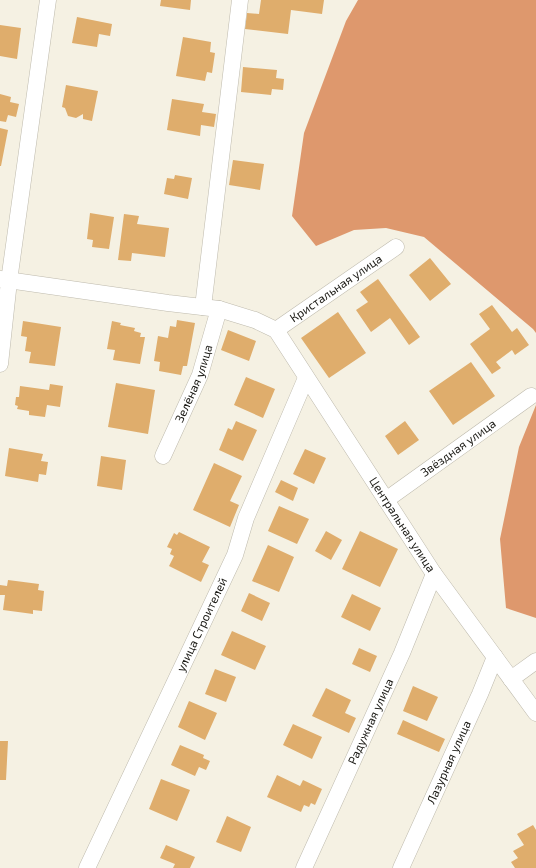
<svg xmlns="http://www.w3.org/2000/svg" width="536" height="868" viewBox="0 0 536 868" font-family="'Exo 2',sans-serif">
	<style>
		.forest { fill: #de986d }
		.building { fill: #dfad6c }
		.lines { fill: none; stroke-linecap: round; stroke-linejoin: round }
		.minor-casing { stroke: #bebaad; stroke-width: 17 }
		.minor { stroke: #fff; stroke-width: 16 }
		.labels { text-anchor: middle; stroke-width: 3; stroke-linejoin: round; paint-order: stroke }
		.street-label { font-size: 12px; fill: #1c1b16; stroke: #fff }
	</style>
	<rect width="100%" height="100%" fill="#f5f1e3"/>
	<!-- forest -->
	<path class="forest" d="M358,0h178v333l-3,-4 -109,-92 -38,-9 -32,2 -38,16 -24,-30 12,-83 42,-112z
		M536,405v213l-30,-10 -6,-69 19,-92z"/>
	<!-- building -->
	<path class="building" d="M161,0h30l-1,10 -30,-4z
		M261,0h63l-2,14 -31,-4 -3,24 -43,-5 2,-16 12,1z
		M77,17l35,7 -2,12 -11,-2 -2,13 -25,-4z
		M0,25l21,3 -4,31 -17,-3z
		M183,37l28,5 -1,10 5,1 -3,20 -5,-1 -2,9 -29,-5z
		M243,67l34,3 -1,8 8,1 -1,11 -11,-1 -1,6 -30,-3z
		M66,85l32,6 -6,30 -9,-2v-5l-7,4 -8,-2 -3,-8 -3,-1z
		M0,94l11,3 -1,5 9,2 -3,13 -8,-2 -2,7 -6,-1z
		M172,99l32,5 -2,8 14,2 -2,13 -13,-2 -1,11 -33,-6z
		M0,128l8,2 -7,36h-1z
		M233,160l31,4 -4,26 -31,-5z
		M175,175l17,3 -4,21 -24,-5 3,-16 7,1z
		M90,213l24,4 -5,32 -17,-2 1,-7 -6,-1z
		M124,214l15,2 -2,8 32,4 -4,29 -33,-4 -1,8 -13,-1z
		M430,258l21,26 -21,17 -21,-26z
		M378,279l42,58 -11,8 -19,-27 -19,14 -15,-22 12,-8 -8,-10z
		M492,305l20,27 5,-4 12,17 -14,10 -3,-5 -16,12 5,6 -9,6 -22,-30 20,-15 -11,-15z
		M338,312l28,41 -37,25 -28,-40z
		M177,320l18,3 -8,43h-4l-2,9 -22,-4 1,-9 -6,-1 4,-25 10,2 2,-12 6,1z
		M23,321l38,6 -6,39 -26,-3 2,-11 -6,-1 2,-14 -6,-1z
		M112,321l9,2 -1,2 15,3 -1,3 7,2 -1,4h5l-5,27 -27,-4 2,-10 -8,-1z
		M228,330l28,11 -7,20 -28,-11z
		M471,362l24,34 -42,29 -24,-34z
		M246,377l29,12 -12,29 -29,-13z
		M116,383l39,7 -7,44 -40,-7z
		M50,384l13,2 -3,21 -13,-2 -2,12 -16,-2v-4l-12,-2 1,-3 -3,-1 1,-8h3l1,-11 29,4z
		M236,421l21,9 -14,31 -24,-11 9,-22 4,2z
		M405,421l14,19 -21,15 -13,-19z
		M9,448l34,6 -2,7 7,1 -2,13 -7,-1 -1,8 -33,-6z
		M305,449l21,9 -12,26 -21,-10z
		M101,456l25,4 -4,30 -25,-4z
		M214,463l28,13 -12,25 9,4 -9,22 -37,-17z
		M281,480l17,8 -5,13 -18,-9z
		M279,506l30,13 -12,25 -29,-13z
		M326,531l16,9 -11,20 -16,-9z
		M360,531l38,18 -18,38 -38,-18z
		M179,532l31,15 -8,15 7,3 -8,17 -32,-16 5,-10 -4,-2 2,-5 -5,-2 7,-14 3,2z
		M268,545l26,12 -15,35 -27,-11z
		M8,580l31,4 -1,6 6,1 -2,20 -9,-1v4l-30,-4 2,-15h-5v-10l7,1z
		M249,593l21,10 -8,18 -21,-10z
		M352,594l29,14 -11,23 -29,-14z
		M232,631l34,15 -11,24 -34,-15z
		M359,648l18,8 -7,16 -18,-8z
		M215,669l21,8 -10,25 -21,-8z
		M413,686l25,11 -11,24 -24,-10z
		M326,688l25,12 -6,13 11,5 -7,15 -37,-17z
		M189,701l28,12 -12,27 -27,-13z
		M403,720l42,19 -6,13 -42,-18z
		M293,724l29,13 -10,22 -29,-14z
		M0,741h8l-2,39h-6z
		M180,745l24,10 -1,3 7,3 -4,9 -7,-3 -4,9 -24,-11z
		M277,775l23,11 3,-6 19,9 -7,16 -4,-2 -2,4 -5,-2 -3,7 -34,-15z
		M161,779l29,11 -13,31 -28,-12z
		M227,816l24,11 -10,25 -25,-10z
		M533,825l3,5v38h-21l-4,-6 7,-4 -5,-7 11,-6 -7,-11z
		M166,845l29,12 -5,11h-17l2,-4 -15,-6z"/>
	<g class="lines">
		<defs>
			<g id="minor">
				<path d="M0,279l168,24 51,6 36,11 21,10"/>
				<path d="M203,307l37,-307"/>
				<path id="s1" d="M276,330l158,244 102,139"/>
				<path id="s2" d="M276,330l120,-83"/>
				<path d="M0,364l9,-83 39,-281"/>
				<path id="s3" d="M163,456l37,-81 19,-66"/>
				<path id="s4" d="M386,500l145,-104"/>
				<path d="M511,679l25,-18"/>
				<path id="s5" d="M87,868l148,-313 11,-37 60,-140"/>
				<path id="s6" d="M304,868l98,-215 32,-79"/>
				<path id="s7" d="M401,868l79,-174 15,-37"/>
			</g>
		</defs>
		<!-- minor casing -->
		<use href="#minor" class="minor-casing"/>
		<!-- minor -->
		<use href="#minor" class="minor"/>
	</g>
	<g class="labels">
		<!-- street labels -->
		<g class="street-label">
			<text dy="4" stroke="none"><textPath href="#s2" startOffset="73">Кристальная улица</textPath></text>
			<text dy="4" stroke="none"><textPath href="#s3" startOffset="79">Зелёная улица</textPath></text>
			<text dy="4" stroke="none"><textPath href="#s4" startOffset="89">Звёздная улица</textPath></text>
			<text dy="4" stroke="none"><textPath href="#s1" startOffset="232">Центральная улица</textPath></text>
			<text dy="4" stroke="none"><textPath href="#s5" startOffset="269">улица Строителей</textPath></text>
			<text dy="4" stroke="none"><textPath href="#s6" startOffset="161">Радужная улица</textPath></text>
			<text dy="4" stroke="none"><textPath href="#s7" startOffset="116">Лазурная улица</textPath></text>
		</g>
	</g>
</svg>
